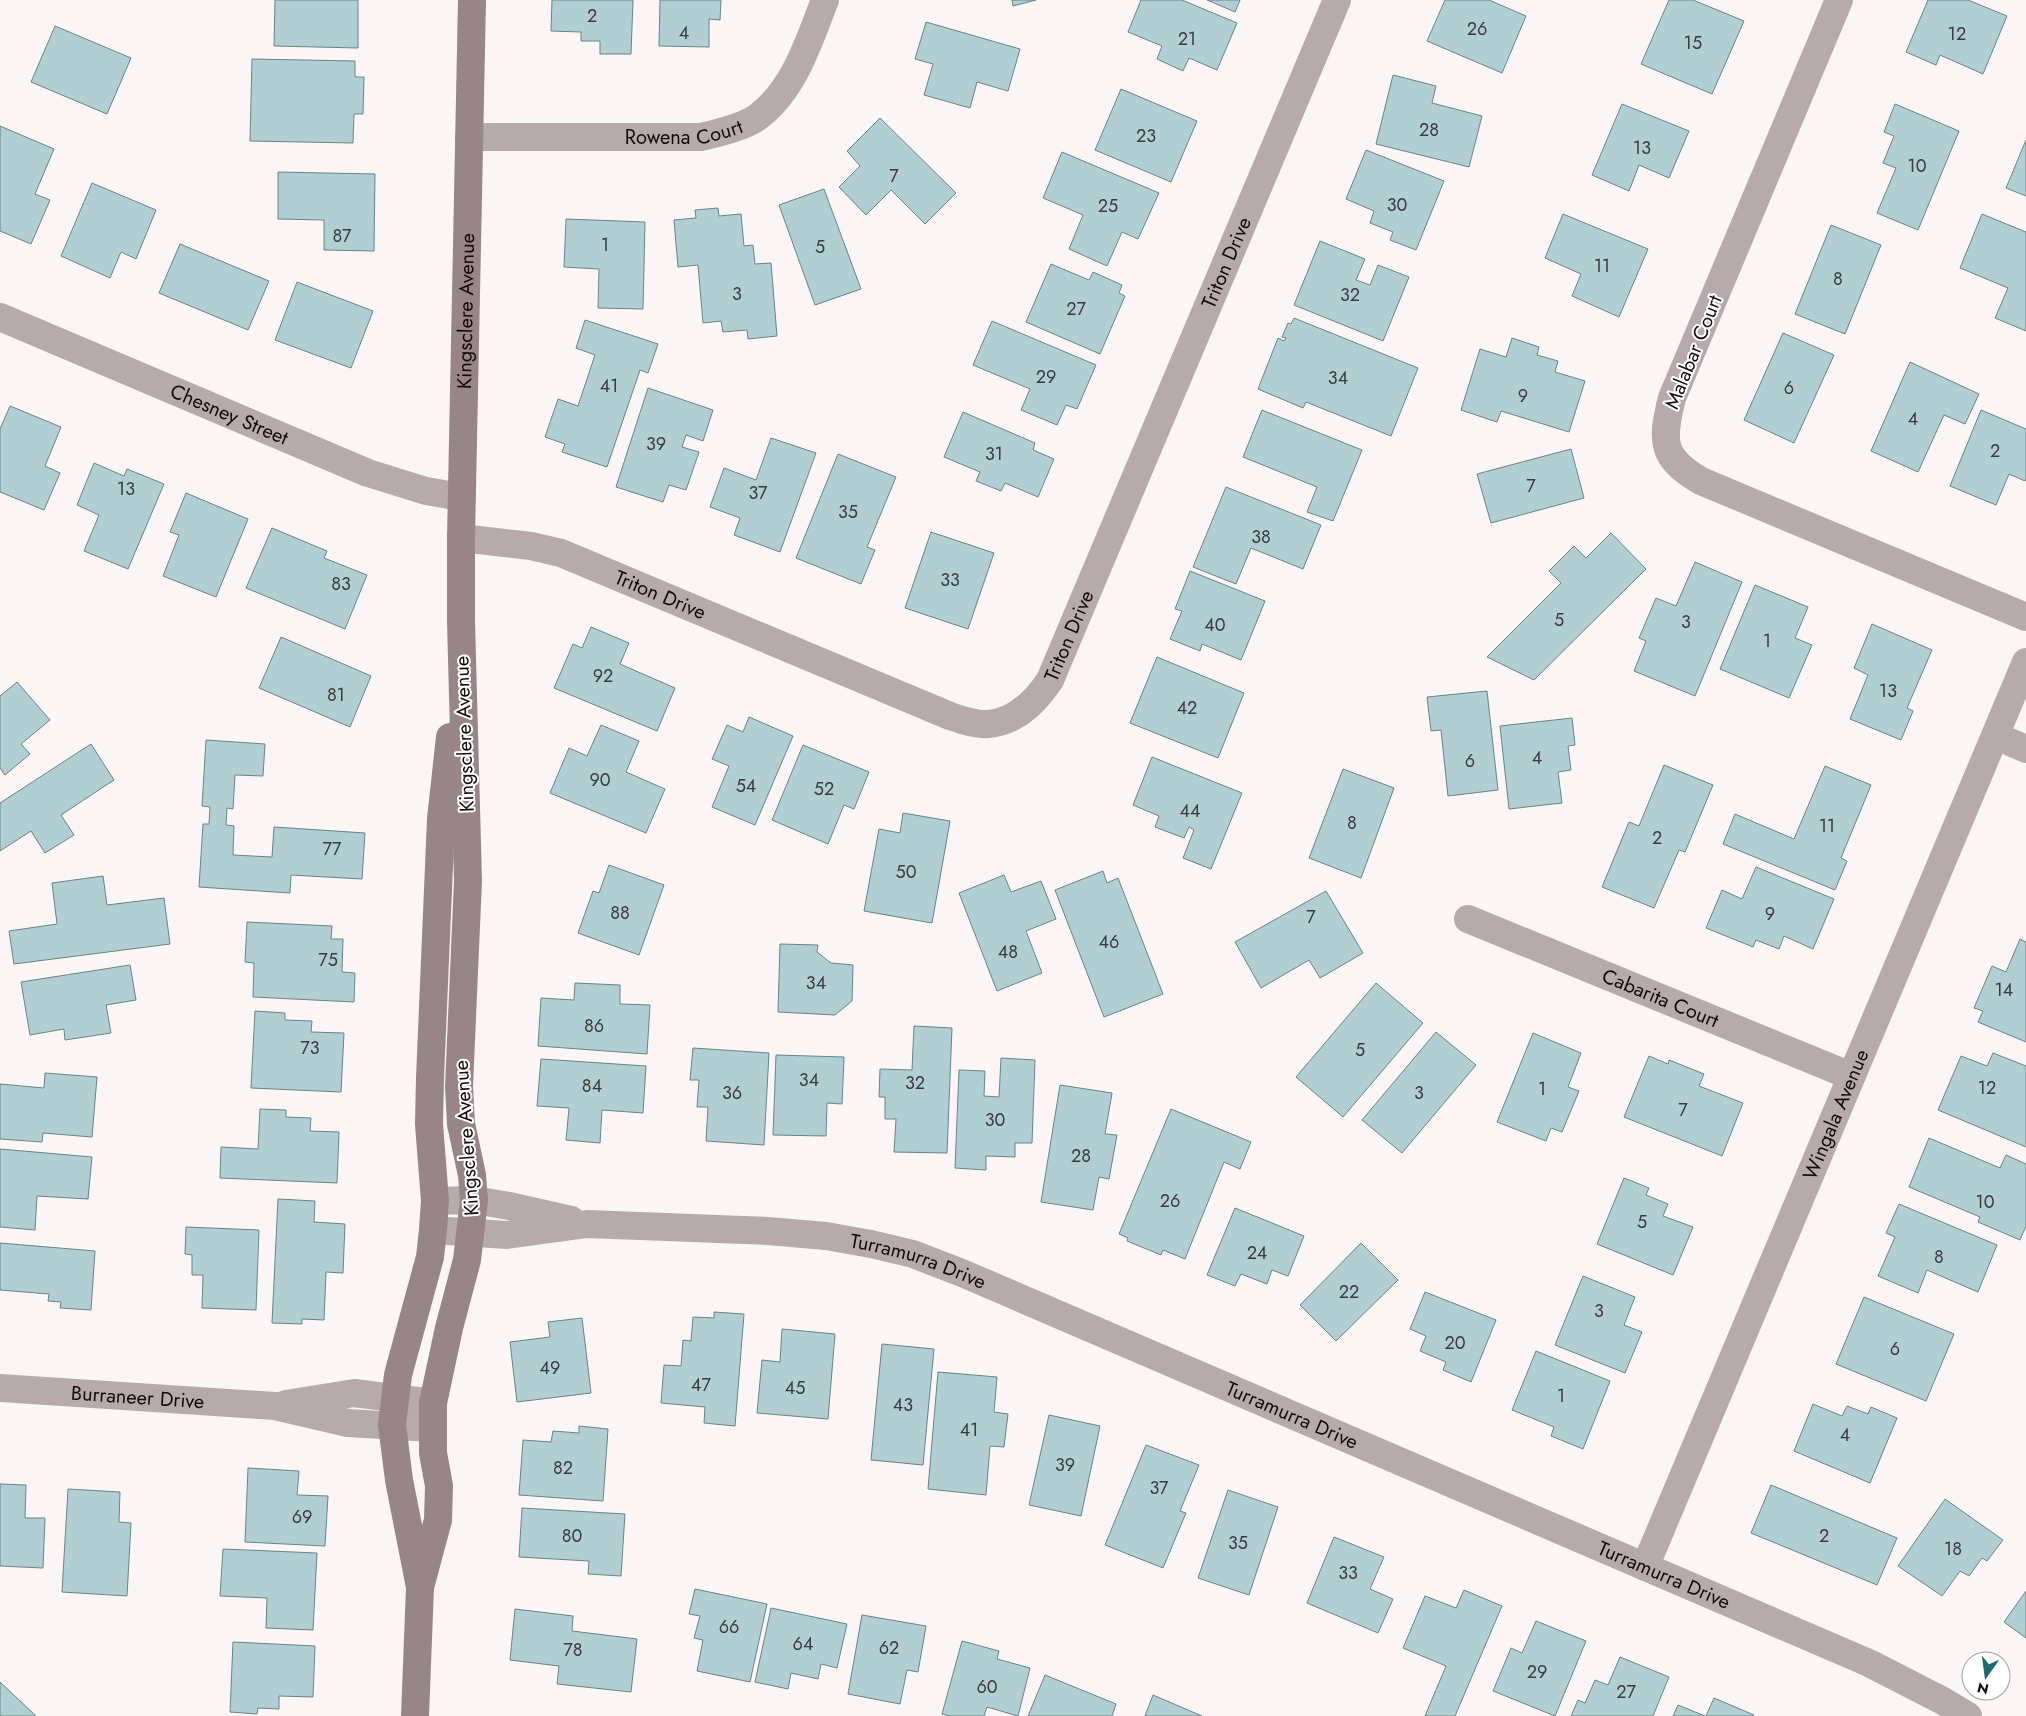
<svg xmlns="http://www.w3.org/2000/svg" width="2026" height="1716" viewBox="0 0 2026 1716" font-family="Jost,sans-serif">
	<style>
		.building { fill: #b1cfd2; stroke: #688487 }
		.lines { fill: none; stroke-linecap: round; stroke-linejoin: round }
		.minor { stroke: #b7aaac; stroke-width: 28 }
		.secondary { stroke: #978588; stroke-width: 28 }
		.labels { text-anchor: middle; stroke-width: 4; stroke-linejoin: round; paint-order: stroke }
		.number-label { font-size: 18px; fill: #3a3b3e }
		.street-label { font-size: 20px; fill: #130a0c; stroke: #fff }
	</style>
	<rect width="100%" height="100%" fill="#fbf5f6"/>
	<!-- building -->
	<path class="building" d="M275,0h83v48l-84,-2z
		M552,0h81l-2,54h-31v-13h-19v-9l-30,-1z
		M660,0h61l-1,20 -11,-1v28l-50,-1z
		M1012,0h24l-23,6z
		M1141,0h41l55,23 -20,47 -28,-12 -6,13 -26,-12 5,-13 -34,-14z
		M1207,0h33l-5,12z
		M1445,0h44l37,16 -24,57 -75,-32z
		M1669,0h24l51,21 -32,73 -71,-30z
		M1928,0h40l39,16 -24,58 -43,-19 -4,10 -30,-13z
		M926,22l94,27 -12,42 -31,-9 -7,26 -46,-13 9,-31 -18,-5z
		M55,26l76,32 -24,56 -76,-32z
		M252,59l103,2v16h9l-1,37h-9l-1,29 -103,-2z
		M1393,75l43,11 -4,17 50,13 -13,51 -93,-23z
		M1121,89l76,32 -26,61 -76,-32z
		M1622,104l67,27 -20,47 -30,-13 -10,26 -37,-16z
		M1895,104l64,27 -41,99 -41,-17 19,-45 -13,-5 11,-27 -10,-4z
		M880,118l76,75 -31,31 -34,-34 -25,25 -27,-28 21,-21 -13,-15z
		M0,126l54,23 -19,45 15,6 -19,44 -31,-13z
		M2026,140v56l-20,-8z
		M1366,150l78,31 -28,69 -26,-10 3,-8 -23,-9 4,-12 -28,-12z
		M1062,152l97,41 -21,46 -16,-7 -15,34 -38,-17 14,-34 -40,-17z
		M278,172l97,2 -1,77 -50,-1v-30l-46,-1z
		M92,183l64,27 -20,49 -15,-7 -11,26 -49,-22z
		M824,189l37,100 -46,16 -36,-100z
		M718,208l1,8 22,-2 3,32 9,-1 2,19 16,-1 6,73 -29,3 -1,-9 -24,2 -2,-11 -18,2 -5,-58 -20,2 -4,-47 22,-2 -1,-8z
		M1563,214l85,35 -29,68 -47,-21 9,-22 -36,-16z
		M1982,214l44,18v99l-31,-13 13,-30 -48,-20z
		M566,219l79,3 -2,87 -45,-1 1,-39 -35,-2z
		M1831,225l50,20 -36,89 -50,-20z
		M1320,241l45,18 -9,21 14,5 8,-20 31,12 -26,64 -89,-36z
		M180,244l89,37 -21,49 -89,-37z
		M1051,264l38,16 4,-8 29,13 -3,8 6,3 -25,58 -74,-32z
		M297,282l76,29 -22,57 -76,-28z
		M1294,318l124,50 -27,68 -85,-34 -3,6 -45,-19 20,-51 6,3 2,-3 -4,-1 6,-14 3,1z
		M585,320l73,24 -10,29 -8,-3 -33,97 -45,-15 3,-8 -20,-7 13,-38 20,7 17,-51 -19,-7z
		M992,321l104,44 -19,44 -11,-4 -9,20 -36,-15 9,-21 -57,-24z
		M1783,333l51,22 -40,88 -50,-23z
		M1512,338l27,9 -2,8 21,6 -3,11 30,9 -16,51 -68,-21 -4,11 -36,-12 19,-61 26,8z
		M1910,362l69,32 -14,30 -21,-9 -26,57 -47,-21z
		M648,388l65,22 -10,31 -17,-6 -4,12 17,5 -13,38 -17,-5 -6,17 -47,-15z
		M10,406l51,21 -16,39 15,7 -16,37 -44,-18v-63z
		M1262,410l100,40 -29,71 -26,-9 10,-25 -74,-30z
		M1981,410l45,19v50l-1,2 -16,-7 -13,31 -46,-19z
		M963,412l72,31 -2,7 21,9 -16,38 -33,-14 -4,8 -25,-10 4,-9 -36,-15z
		M771,438l45,15 -36,99 -46,-17 6,-17 -30,-11 14,-39 32,12z
		M1571,449l13,49 -93,25 -14,-49z
		M838,454l58,23 -29,70 8,3 -14,34 -65,-26z
		M94,463l30,13 3,-7 37,15 -36,85 -44,-18 15,-36 -22,-10z
		M1226,487l95,38 -18,44 -52,-21 -15,36 -43,-17z
		M186,493l62,26 -32,78 -53,-21 16,-41 -9,-3z
		M272,528l55,23 -3,7 43,17 -22,54 -99,-41z
		M931,532l63,21 -26,76 -63,-21z
		M1611,533l35,36 -112,111 -47,-23 74,-74 -12,-12 25,-25 12,12z
		M1695,562l47,20 -47,114 -61,-25 12,-30 -7,-3 17,-40 20,8z
		M1190,571l75,30 -24,59 -39,-16 -2,7 -30,-12 12,-28 -7,-2z
		M1755,585l53,22 -13,31 17,7 -23,53 -69,-29z
		M1872,624l60,26 -25,58 6,3 -12,29 -51,-21 18,-44 -14,-7z
		M591,627l38,16 -9,21 55,24 -18,43 -103,-43 19,-44 9,4z
		M281,637l90,39 -21,51 -91,-39z
		M1157,657l87,36 -26,65 -88,-35z
		M17,682l33,38 -29,24 9,10 -25,21 -5,-7v-72z
		M1487,691l11,99 -50,6 -7,-66 -10,1 -4,-34z
		M749,717l44,19 -38,89 -43,-18 17,-41 -17,-7 15,-34 16,7z
		M1572,718l3,27 -7,1 3,24 -13,2 4,31 -53,6 -9,-83z
		M601,725l38,16 -13,31 39,17 -19,44 -96,-40 19,-45 18,8z
		M206,740l59,4 -2,32 -28,-1 -2,34 -6,-1 -1,17 8,1 -1,29 39,2 2,-30 91,6 -3,46 -71,-4 -1,18 -91,-6 4,-63h6l1,-17 -8,-1z
		M91,744l23,36 -53,35 13,20 -29,18 -14,-22 -31,20v-48z
		M803,745l66,27 -15,37 -10,-4 -16,39 -56,-24z
		M1152,757l90,36 -31,76 -28,-11 11,-28 -5,-3 -5,11 -29,-11 4,-11 -26,-11z
		M1664,765l49,20 -28,67 -6,-2 -25,58 -52,-21 27,-65 10,4z
		M1825,766l46,19 -30,73 6,3 -12,29 -112,-46 12,-30 59,25z
		M1343,769l51,19 -33,90 -52,-20z
		M903,813l47,8 -18,102 -68,-12 15,-82 21,4z
		M609,865l55,20 -25,70 -61,-22 15,-42 6,2z
		M1756,867l78,32 -21,50 -29,-13 -5,13 -23,-9 -3,7 -47,-19 16,-38 20,9z
		M1103,871l4,12 11,-5 45,116 -59,23 -49,-127z
		M1004,875l7,17 30,-11 15,38 -30,12 16,42 -45,18 -38,-98z
		M103,876l4,29 57,-7 6,46 -156,20 -5,-33 48,-7 -5,-41z
		M1326,891l37,62 -43,25 -11,-18 -48,28 -26,-46z
		M247,922l85,4 -1,13h12l-1,33 13,1 -1,29 -101,-5 1,-34 -9,-1z
		M2020,939l6,3v100l-48,-20 5,-11 -9,-3 18,-42 14,6z
		M780,944l38,1 -1,7 14,11 22,2 -1,36 -17,14 -57,-3z
		M130,965l6,35 -30,5 5,28 -46,7 -1,-11 -34,6 -9,-53z
		M575,983l45,2v19l30,1 -3,49 -109,-8 3,-48 33,2z
		M1376,983l47,40 -80,94 -47,-40z
		M255,1011l30,2v7l27,1 -1,11 33,1 -3,59 -90,-4z
		M914,1026l38,2 -5,125 -53,-1 2,-33h-11v-22h-6l1,-28 32,1z
		M1436,1032l40,33 -74,88 -40,-33z
		M1533,1033l48,20 -13,34 11,4 -17,41 -11,-4 -5,13 -49,-19z
		M693,1048l76,5 -5,92 -58,-4 2,-34h-11l2,-27h-9z
		M1993,1053l33,13v81l-88,-37 23,-54 26,10z
		M776,1055l68,2 -2,47 -15,-1 -1,33 -53,-1z
		M1649,1056l19,8 1,-4 35,14 -5,12 44,17 -21,53 -98,-39z
		M1001,1058l34,2 -3,83h-17v14l-29,-1v14l-31,-2 4,-98 26,1 -1,25 15,1z
		M541,1059l105,7 -3,47 -41,-3 -2,33 -34,-3 3,-32 -32,-2z
		M45,1073l52,4 -5,60 -49,-4 -1,9 -42,-3v-55l44,4z
		M1060,1085l52,8 -7,41 12,1 -8,44 -10,-2 -6,33 -52,-8z
		M260,1109l26,1v7l25,1 -1,13 29,1 -2,51 -117,-5 1,-31 37,2z
		M1171,1109l80,33 -11,27 -16,-7 -39,97 -22,-9 -2,5 -34,-14 1,-3 -9,-4z
		M1929,1138l71,30 6,-13 20,9v62l-6,14 -42,-18 2,-5 -71,-30z
		M0,1149l92,8 -4,42 -51,-3 -2,34 -35,-3z
		M1624,1178l25,10 -3,7 22,9 -5,12 30,11 -20,48 -76,-31z
		M278,1199l37,2 -1,21 31,2 -2,49 -17,-1 -2,48 -22,-1v5l-30,-1z
		M1899,1204l98,41 -19,47 -51,-22 -9,23 -40,-17 17,-39 -9,-4z
		M1235,1208l69,28 -16,40 -16,-6 -5,14 -26,-10 -6,12 -28,-11z
		M186,1227l73,3 -3,80 -54,-2 1,-33h-11v-20l-7,-1z
		M0,1243l95,8 -4,59 -31,-2 1,-6 -13,-1 1,-7 -49,-4z
		M1361,1243l37,37 -62,61 -36,-36z
		M1583,1276l52,21 -11,28 18,7 -17,41 -70,-28z
		M1425,1292l71,28 -25,62 -28,-12 3,-8 -26,-11 6,-15 -16,-7z
		M1864,1297l90,37 -28,67 -90,-37z
		M714,1312l30,2 -9,112 -31,-3 1,-16 -44,-4 3,-38 17,1 2,-26 8,1 2,-24 21,1z
		M582,1318l9,75 -74,9 -7,-60 40,-5 -2,-15z
		M782,1329l53,5 -7,85 -71,-6 5,-53 18,2z
		M882,1344l52,5 -11,116 -52,-5z
		M1536,1351l74,30 -27,68 -32,-13 3,-9 -42,-17z
		M938,1372l59,5 -3,35 14,2 -4,33 -14,-1 -4,49 -58,-6z
		M1813,1404l29,12 5,-10 21,8 3,-7 26,11 -27,65 -76,-32z
		M1049,1415l51,11 -19,90 -52,-11z
		M579,1426l29,3 -5,72 -84,-6 4,-55 28,2 2,-11 26,2z
		M1146,1445l53,20 -19,46 6,2 -23,55 -58,-23z
		M248,1468l51,3 -2,24 31,1 -3,50 -80,-4z
		M0,1484l26,1 -1,33h20l-2,50 -43,-2z
		M1771,1485l126,53 -20,47 -126,-52z
		M68,1489l52,3 -1,30 12,1 -4,73 -65,-4z
		M1228,1490l50,17 -29,88 -51,-17z
		M1945,1499l58,41 -16,21 -5,-3 -13,18 -9,-5 -18,25 -44,-30z
		M522,1508l103,6 -4,62 -33,-2 1,-13 -70,-4z
		M1334,1537l50,20 -14,32 23,10 -15,34 -71,-30z
		M223,1549l94,4 -4,77 -47,-2 1,-30 -47,-2z
		M695,1589l72,15 -17,78 -53,-11 6,-31 -9,-2 6,-22 -11,-2z
		M1464,1590l38,16 -47,110h-30l21,-50 -43,-18 22,-52 31,12z
		M2026,1591v47l-22,-16z
		M771,1608l76,16 -10,44 -16,-4 -3,15 -27,-6 -3,16 -33,-7z
		M515,1609l58,7 -1,15 65,8 -6,53 -74,-8 2,-18 -49,-6z
		M862,1615l64,11 -8,46 -11,-2 -7,34 -52,-10z
		M1536,1621l50,20 -31,75 -62,-25 18,-43 11,5z
		M962,1641l37,10 -2,8 33,9 -12,48 -31,-9 -3,9h-34l-8,-2z
		M233,1642l82,4 -2,51 -34,-1v13l-21,-1 -1,6 -27,-2z
		M1620,1657l49,20 -16,39h-82l7,-16 7,3 10,-23 13,5z
		M1045,1675l71,29 -4,12h-84z
		M0,1682l35,33v1h-35z
		M1153,1695l49,21h-57z
		M1714,1698l40,17 -1,1h-47z
		M1678,1705l27,11h-32z"/>
	<g class="lines">
		<!-- minor -->
		<g class="minor">
			<path d="M1839,0l-167,398c-11,43 -11,60 29,83l325,136"/>
			<path id="s1" d="M469,137h232c17,-4 44,-10 58,-21 36,-28 50,-75 66,-116"/>
			<path id="s2" d="M0,317l368,156 58,18 35,6"/>
			<path id="s3" d="M461,538l70,8 30,7 389,163c12,4 25,9 38,8 28,-2 48,-23 62,-44l287,-680"/>
			<path d="M1996,736l30,13"/>
			<path id="s4" d="M1468,919l383,157"/>
			<path d="M435,1201l39,-1 35,6 62,14"/>
			<path id="s5" d="M433,1230l74,5 80,-11 181,7 58,5 45,8 42,10 49,19 907,390 74,38 25,15"/>
			<path id="s6" d="M0,1388l275,18 73,17 84,5"/>
			<path d="M286,1404l68,-11 79,10"/>
			<path id="s7" d="M1645,1567l381,-905"/>
		</g>
		<!-- secondary -->
		<g class="secondary">
			<path id="s8" d="M420,1587l18,-67 1,-34 -6,-33v-50l16,-75 18,-68 7,-60 -2,-25 -11,-51 -2,-38 9,-205 -7,-260v-83l11,-538"/>
			<path d="M415,1716l5,-129 -21,-107 -7,-55 6,-50 32,-118 3,-27 2,-29 -6,-77 1,-46 11,-259 9,-82"/>
		</g>
	</g>
	<g class="labels">
		<!-- number labels -->
		<g class="number-label">
			<text x="592" y="22">2</text>
			<text x="1477" y="35">26</text>
			<text x="684" y="39">4</text>
			<text x="1957" y="40">12</text>
			<text x="1187" y="45">21</text>
			<text x="1693" y="49">15</text>
			<text x="1429" y="136">28</text>
			<text x="1146" y="142">23</text>
			<text x="1642" y="154">13</text>
			<text x="1917" y="172">10</text>
			<text x="894" y="182">7</text>
			<text x="1397" y="211">30</text>
			<text x="1108" y="212">25</text>
			<text x="342" y="242">87</text>
			<text x="605" y="251">1</text>
			<text x="820" y="253">5</text>
			<text x="1602" y="272">11</text>
			<text x="1838" y="285">8</text>
			<text x="737" y="300">3</text>
			<text x="1350" y="301">32</text>
			<text x="1076" y="315">27</text>
			<text x="1046" y="383">29</text>
			<text x="1338" y="384">34</text>
			<text x="609" y="392">41</text>
			<text x="1789" y="394">6</text>
			<text x="1523" y="402">9</text>
			<text x="1913" y="425">4</text>
			<text x="656" y="450">39</text>
			<text x="1995" y="457">2</text>
			<text x="994" y="460">31</text>
			<text x="1531" y="492">7</text>
			<text x="126" y="495">13</text>
			<text x="758" y="499">37</text>
			<text x="848" y="518">35</text>
			<text x="1261" y="543">38</text>
			<text x="950" y="586">33</text>
			<text x="341" y="590">83</text>
			<text x="1559" y="626">5</text>
			<text x="1686" y="628">3</text>
			<text x="1215" y="631">40</text>
			<text x="1767" y="647">1</text>
			<text x="603" y="682">92</text>
			<text x="1888" y="697">13</text>
			<text x="336" y="701">81</text>
			<text x="1187" y="714">42</text>
			<text x="1537" y="764">4</text>
			<text x="1470" y="767">6</text>
			<text x="600" y="786">90</text>
			<text x="746" y="792">54</text>
			<text x="824" y="795">52</text>
			<text x="1190" y="817">44</text>
			<text x="1352" y="829">8</text>
			<text x="1827" y="832">11</text>
			<text x="1657" y="844">2</text>
			<text x="332" y="855">77</text>
			<text x="906" y="878">50</text>
			<text x="620" y="919">88</text>
			<text x="1770" y="920">9</text>
			<text x="1311" y="923">7</text>
			<text x="1109" y="948">46</text>
			<text x="1008" y="958">48</text>
			<text x="328" y="966">75</text>
			<text x="816" y="989">34</text>
			<text x="2004" y="996">14</text>
			<text x="594" y="1032">86</text>
			<text x="310" y="1054">73</text>
			<text x="1360" y="1056">5</text>
			<text x="809" y="1086">34</text>
			<text x="915" y="1089">32</text>
			<text x="592" y="1092">84</text>
			<text x="1987" y="1094">12</text>
			<text x="1542" y="1095">1</text>
			<text x="732" y="1099">36</text>
			<text x="1419" y="1099">3</text>
			<text x="1683" y="1116">7</text>
			<text x="995" y="1126">30</text>
			<text x="1081" y="1162">28</text>
			<text x="1170" y="1207">26</text>
			<text x="1985" y="1208">10</text>
			<text x="1642" y="1228">5</text>
			<text x="1257" y="1259">24</text>
			<text x="1939" y="1263">8</text>
			<text x="1349" y="1298">22</text>
			<text x="1599" y="1317">3</text>
			<text x="1455" y="1349">20</text>
			<text x="1895" y="1355">6</text>
			<text x="550" y="1374">49</text>
			<text x="701" y="1391">47</text>
			<text x="795" y="1394">45</text>
			<text x="1561" y="1402">1</text>
			<text x="903" y="1411">43</text>
			<text x="969" y="1436">41</text>
			<text x="1845" y="1441">4</text>
			<text x="1065" y="1471">39</text>
			<text x="563" y="1474">82</text>
			<text x="1159" y="1494">37</text>
			<text x="302" y="1523">69</text>
			<text x="572" y="1542">80</text>
			<text x="1824" y="1542">2</text>
			<text x="1238" y="1549">35</text>
			<text x="1953" y="1555">18</text>
			<text x="1348" y="1579">33</text>
			<text x="729" y="1633">66</text>
			<text x="803" y="1650">64</text>
			<text x="889" y="1654">62</text>
			<text x="573" y="1656">78</text>
			<text x="1537" y="1678">29</text>
			<text x="987" y="1693">60</text>
			<text x="1626" y="1698">27</text>
		</g>
		<!-- street labels -->
		<g class="street-label">
			<text dy="7" stroke="none"><textPath href="#s1" startOffset="215">Rowena Court</textPath></text>
			<text dy="7" stroke="none"><textPath href="#s3" startOffset="1094">Triton Drive</textPath></text>
			<text dy="7" stroke="none"><textPath href="#s8" startOffset="1285">Kingsclere Avenue</textPath></text>
			<text transform="translate(1693 352) rotate(-68)" y="7">Malabar Court</text>
			<text dy="7" stroke="none"><textPath href="#s2" startOffset="249">Chesney Street</textPath></text>
			<text dy="7" stroke="none"><textPath href="#s3" startOffset="209">Triton Drive</textPath></text>
			<text dy="7" stroke="none"><textPath href="#s3" startOffset="689">Triton Drive</textPath></text>
			<text transform="translate(464 734) rotate(-92)" y="7">Kingsclere Avenue</text>
			<text dy="7" stroke="none"><textPath href="#s4" startOffset="208">Cabarita Court</textPath></text>
			<text dy="7" stroke="none"><textPath href="#s7" startOffset="491">Wingala Avenue</textPath></text>
			<text transform="translate(466 1138) rotate(-94)" y="7">Kingsclere Avenue</text>
			<text dy="7" stroke="none"><textPath href="#s5" startOffset="490">Turramurra Drive</textPath></text>
			<text dy="7" stroke="none"><textPath href="#s6" startOffset="138">Burraneer Drive</textPath></text>
			<text dy="7" stroke="none"><textPath href="#s5" startOffset="895">Turramurra Drive</textPath></text>
			<text dy="7" stroke="none"><textPath href="#s5" startOffset="1300">Turramurra Drive</textPath></text>
		</g>
	</g>
	<!-- north arrow -->
	<g transform="translate(1986 1676) rotate(194)"><circle r="24" fill="#ffffff" stroke="#a19d9e"/>
	<path d="M0-4L9 19L0 12L-9 19Z" fill="#1d6970"/>
	<text y="-8" font-size="14" font-weight="bold" text-anchor="middle" fill="#130a0c">N</text>
	</g>
</svg>
